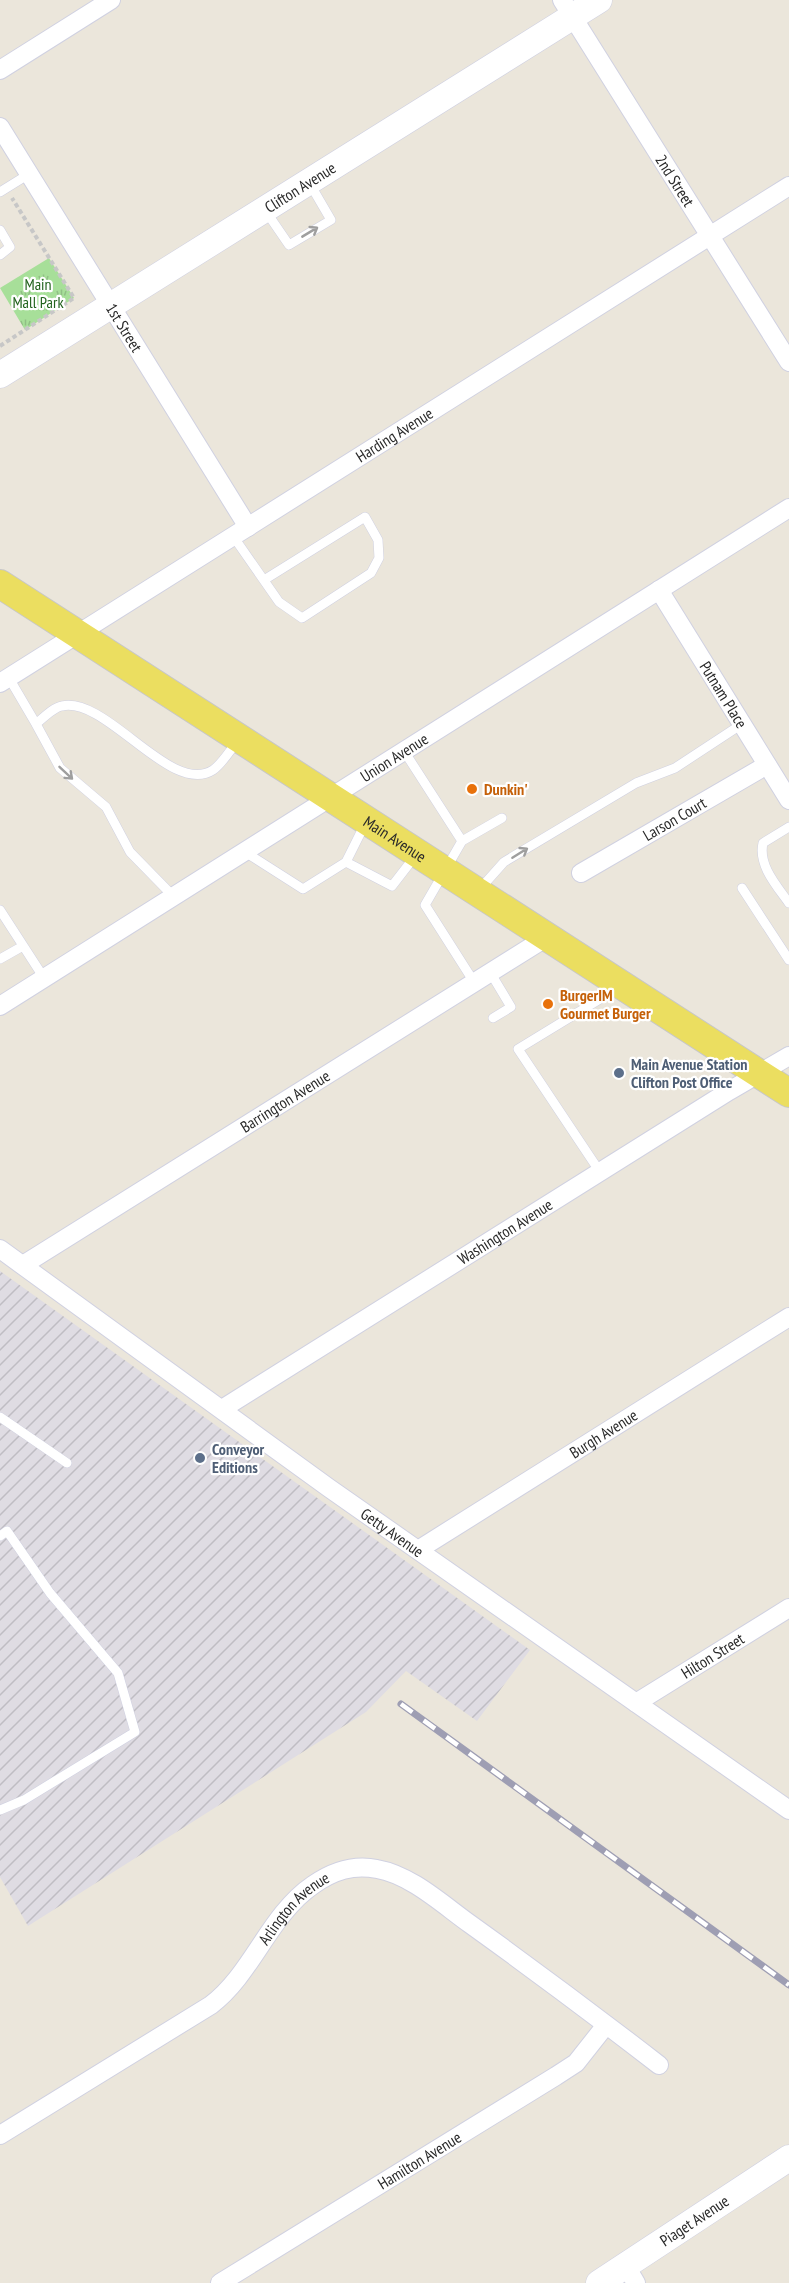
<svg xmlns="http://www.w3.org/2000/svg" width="789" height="2283" viewBox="0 0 789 2283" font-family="'PT Sans Narrow',sans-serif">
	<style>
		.industrial { fill: url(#industrial-furrows) }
		.grass { fill: url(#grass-tufts) }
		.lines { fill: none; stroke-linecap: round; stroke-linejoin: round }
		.lane-casing { stroke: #d0d1e1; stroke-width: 10 }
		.street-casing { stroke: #d0d1e1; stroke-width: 20 }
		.secondary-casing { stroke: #d0d1e1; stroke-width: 27 }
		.primary-casing { stroke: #c7c7c7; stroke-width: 30 }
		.path { stroke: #c7c7c7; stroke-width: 4; stroke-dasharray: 4.5 3; stroke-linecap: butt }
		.lane { stroke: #fff; stroke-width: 9 }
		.street { stroke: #fff; stroke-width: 18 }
		.secondary { stroke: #fff; stroke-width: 26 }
		.primary { stroke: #ebde60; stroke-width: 28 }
		.rail-casing { stroke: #9e9eb3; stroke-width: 7 }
		.rail { stroke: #fff; stroke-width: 4.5; stroke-dasharray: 14; stroke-linecap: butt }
		.oneway { stroke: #9f9f9f }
		.food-dot { fill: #e8710a; stroke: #fff; stroke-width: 2 }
		.service-dot { fill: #5c6f8a; stroke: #fff; stroke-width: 2 }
		.labels { text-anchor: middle; stroke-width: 4.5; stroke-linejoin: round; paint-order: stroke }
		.street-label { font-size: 16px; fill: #292929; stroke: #fff }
		.park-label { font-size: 16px; fill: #21621c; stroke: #fff }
		.food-label { font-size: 16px; font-weight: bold; fill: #c56008; stroke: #fff; text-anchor: start }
		.service-label { font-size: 16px; font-weight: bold; fill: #4e5e75; stroke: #fff; text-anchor: start }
	</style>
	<defs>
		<pattern id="industrial-furrows" width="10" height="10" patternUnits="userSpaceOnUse" patternTransform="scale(1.5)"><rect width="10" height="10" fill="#dfdce3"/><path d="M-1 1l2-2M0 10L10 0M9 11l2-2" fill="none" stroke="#bfbdc3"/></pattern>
		<pattern id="grass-tufts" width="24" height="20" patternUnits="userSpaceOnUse" patternTransform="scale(1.5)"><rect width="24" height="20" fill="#a7df99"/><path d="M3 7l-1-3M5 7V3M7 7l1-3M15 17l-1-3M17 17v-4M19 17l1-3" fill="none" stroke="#90bf84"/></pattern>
	</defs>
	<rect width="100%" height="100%" fill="#ebe6db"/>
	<!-- industrial -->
	<path class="industrial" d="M0,1271l530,379 -53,71 -71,-50 -40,41 -338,214 -28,-49z"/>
	<!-- grass -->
	<path class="grass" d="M49,258l25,40 -49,32 -25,-42z"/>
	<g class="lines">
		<defs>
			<path id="lane" d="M0,192l29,-18
				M265,210l24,35 42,-25 -21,-36
				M0,230l10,17 -10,8
				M233,536l46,66 23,16 69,-45 8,-15 -1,-18 -13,-23 -101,63
				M9,678l27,46c7,-6 18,-17 26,-18 45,-10 109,91 151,64 9,-6 17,-20 24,-28
				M36,724l24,44 46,39 24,45 43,44
				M404,751l58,90 -37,64 49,77
				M789,827l-26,16c-5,22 13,42 26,60
				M462,841l40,-23
				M245,852l58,37 43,-27 46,24 24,-31
				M346,862l19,-38
				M742,888l47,72
				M479,890l25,-28 132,-79 39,-15 67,-44
				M0,910l44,68
				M0,959l23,-13
				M490,972l21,35 -18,11
				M600,1172l-82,-123 100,-61
				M0,1417l67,46
				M0,1536l7,-5 43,62 68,80 17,59 -111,68 -24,10"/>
			<g id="street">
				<path id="s1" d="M562,0l227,362"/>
				<path d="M0,70l111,-70"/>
				<path id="s2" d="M0,127l248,400"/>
				<path id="s3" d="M659,590l130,210"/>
				<path id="s4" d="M0,683l789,-497"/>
				<path id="s5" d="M581,873l186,-108"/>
				<path id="s6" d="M0,1006l789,-498"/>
				<path id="s7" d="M0,1249l329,239 460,322"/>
				<path id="s8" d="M23,1265l524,-328"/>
				<path id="s9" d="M222,1409l507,-318 60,-35"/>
				<path id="s10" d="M418,1550l371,-233"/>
				<path id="s11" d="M636,1703l153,-95"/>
				<path id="s12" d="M0,2135l211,-130c42,-32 58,-90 102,-120 20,-14 40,-21 64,-16 34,6 65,35 93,55 64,46 127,93 189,141"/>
				<path d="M626,2266l10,17"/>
				<path id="s13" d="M220,2283l336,-207 20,-13 30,-38"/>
			</g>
			<g id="secondary">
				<path id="s14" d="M0,375l599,-375"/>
				<path id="s15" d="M599,2283l190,-125"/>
			</g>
			<g id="primary">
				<path id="s16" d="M0,584l789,509"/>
			</g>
		</defs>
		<!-- lane casing -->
		<use href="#lane" class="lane-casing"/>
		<!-- street casing -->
		<use href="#street" class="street-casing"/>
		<!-- secondary casing -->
		<use href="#secondary" class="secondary-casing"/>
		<!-- primary casing -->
		<use href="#primary" class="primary-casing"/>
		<!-- path -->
		<path class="path" d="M0,346l74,-48 -62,-100"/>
		<!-- lane -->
		<use href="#lane" class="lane"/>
		<!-- street -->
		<use href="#street" class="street"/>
		<!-- secondary -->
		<use href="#secondary" class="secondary"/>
		<!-- primary -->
		<use href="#primary" class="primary"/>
		<defs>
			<path id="rail" d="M401,1704l388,281"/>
		</defs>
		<!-- rail casing -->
		<use href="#rail" class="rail-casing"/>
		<!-- rail -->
		<use href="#rail" class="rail"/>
	</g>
	<!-- one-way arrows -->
	<defs><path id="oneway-shaft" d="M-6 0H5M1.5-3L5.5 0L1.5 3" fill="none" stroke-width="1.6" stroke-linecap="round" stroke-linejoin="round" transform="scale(1.5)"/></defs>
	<g class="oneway">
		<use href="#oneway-shaft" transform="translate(310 232) rotate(-31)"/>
		<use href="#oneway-shaft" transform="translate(66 773) rotate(43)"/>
		<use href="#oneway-shaft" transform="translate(520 853) rotate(-32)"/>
	</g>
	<!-- markers -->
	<g class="food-dot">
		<circle cx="472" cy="789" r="6"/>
		<circle cx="548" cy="1004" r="6"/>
	</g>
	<g class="service-dot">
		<circle cx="619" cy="1073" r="6"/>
		<circle cx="200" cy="1458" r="6"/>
	</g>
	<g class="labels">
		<!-- street labels -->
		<g class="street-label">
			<text dy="6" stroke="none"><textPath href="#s1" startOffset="213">2nd Street</textPath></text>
			<text dy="6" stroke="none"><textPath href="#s14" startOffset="354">Clifton Avenue</textPath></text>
			<text dy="6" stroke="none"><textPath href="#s2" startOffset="236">1st Street</textPath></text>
			<text dy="6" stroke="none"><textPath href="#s4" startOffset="466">Harding Avenue</textPath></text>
			<text dy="6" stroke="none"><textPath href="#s3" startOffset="123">Putnam Place</textPath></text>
			<text dy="6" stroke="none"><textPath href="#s6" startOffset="466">Union Avenue</textPath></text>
			<text dy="6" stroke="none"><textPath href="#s5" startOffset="108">Larson Court</textPath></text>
			<text dy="6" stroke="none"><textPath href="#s16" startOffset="470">Main Avenue</textPath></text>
			<text dy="6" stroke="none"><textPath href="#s8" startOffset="309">Barrington Avenue</textPath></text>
			<text dy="6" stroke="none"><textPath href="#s9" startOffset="334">Washington Avenue</textPath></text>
			<text dy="6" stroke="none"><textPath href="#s10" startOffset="219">Burgh Avenue</textPath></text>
			<text dy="6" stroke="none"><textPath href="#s7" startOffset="484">Getty Avenue</textPath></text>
			<text dy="6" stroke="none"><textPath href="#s11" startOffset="90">Hilton Street</textPath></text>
			<text dy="6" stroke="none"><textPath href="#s12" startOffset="376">Arlington Avenue</textPath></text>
			<text dy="6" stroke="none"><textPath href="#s13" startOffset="234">Hamilton Avenue</textPath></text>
			<text dy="6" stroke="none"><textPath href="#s15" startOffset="114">Piaget Avenue</textPath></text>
		</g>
		<!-- park labels -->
		<g class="park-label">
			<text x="38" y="290">Main<tspan x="38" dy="18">Mall Park</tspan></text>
		</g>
		<!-- food labels -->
		<g class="food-label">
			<text x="484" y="795">Dunkin'</text>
			<text x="560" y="1001">BurgerIM<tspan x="560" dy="18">Gourmet Burger</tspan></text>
		</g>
		<!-- service labels -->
		<g class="service-label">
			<text x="631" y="1070">Main Avenue Station<tspan x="631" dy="18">Clifton Post Office</tspan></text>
			<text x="212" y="1455">Conveyor<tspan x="212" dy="18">Editions</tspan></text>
		</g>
	</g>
</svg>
